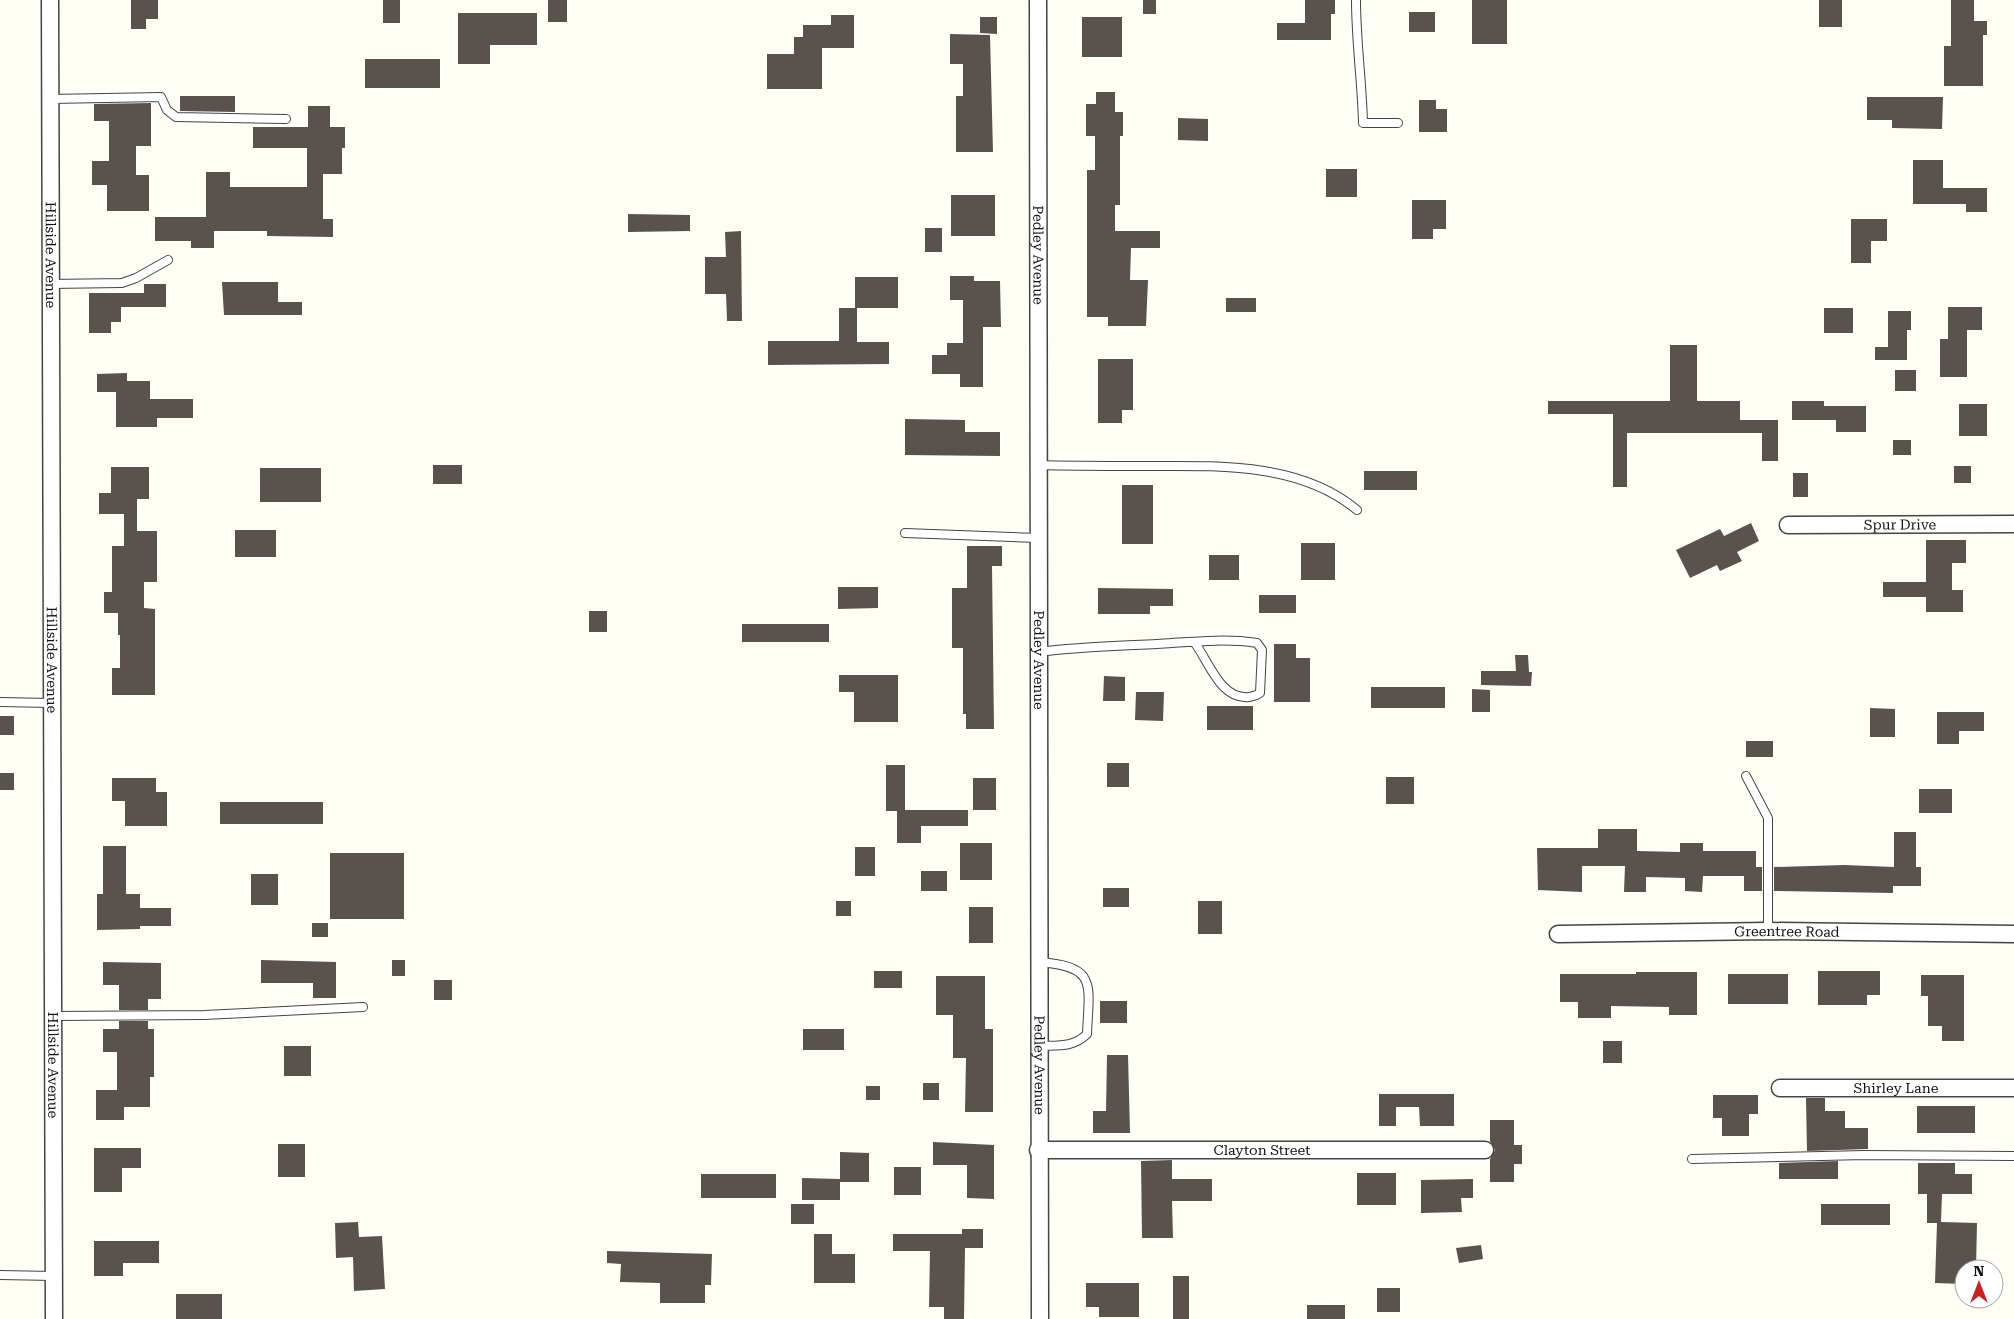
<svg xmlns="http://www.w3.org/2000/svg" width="2014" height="1319" viewBox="0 0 2014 1319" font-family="'Roboto Serif',serif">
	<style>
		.building { fill: #5a524c }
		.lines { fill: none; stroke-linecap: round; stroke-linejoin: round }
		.lane-casing { stroke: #444; stroke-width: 10 }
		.street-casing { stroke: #444; stroke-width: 19 }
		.lane { stroke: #fff; stroke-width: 8 }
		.street { stroke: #fff; stroke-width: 16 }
		.labels { text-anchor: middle; stroke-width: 5; stroke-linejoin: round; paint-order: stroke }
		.street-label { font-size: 14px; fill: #111; stroke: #fff }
	</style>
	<rect width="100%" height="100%" fill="#fffef4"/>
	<!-- building -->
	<path class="building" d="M131,0h27v19h-12v10h-15z
		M383,0h17v23h-17z
		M548,0h19v22h-19z
		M1143,0h13v14h-13z
		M1305,0h30v14h-4v26h-54v-17h28z
		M1472,0h35v44h-35z
		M1819,0h23v27h-23z
		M1951,0h23v21h13v14h-4v51h-39v-40h7z
		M1409,12h26v20h-26z
		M458,13h79v32h-47v19h-32z
		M831,15h23v33h-32v41h-55v-35h27v-17h9v-12h28z
		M980,17h17v17l-17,-1z
		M1082,17h40v40h-40z
		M950,34l40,1 3,117h-37v-56h7v-32h-13z
		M365,59h75v29h-75z
		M1096,92h19v20h8v24h-3v69h-5v26h45v17h-29l-1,32h18l-2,46h-38v-9h-21v-147h8v-34h-9v-32h10z
		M180,96h55v16l-55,-1z
		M1867,97h76l-1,32 -50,-1v-8h-25z
		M1419,100h17v9h11v23h-28z
		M151,103v43h-15v29h13v36h-42v-26h-15v-24h17v-40h-15v-17z
		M308,106h22v21h15v21h-3v26h-19v45h10v18l-66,-1v-5h-53v17h-23v-7h-36v-24h51v-45h24v15h77v-39h-54v-21h55z
		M1178,118l30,1v22l-30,-1z
		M1913,160h30v28h44v24h-21v-8h-53z
		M1326,169h31v28h-31z
		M951,195h44v41h-44z
		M1412,200h34v29h-13v10h-21z
		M628,214l62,1v16l-62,1z
		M1851,219h36v22h-16v22h-20z
		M925,228h17v24h-17z
		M741,231l1,90h-15l-1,-27h-21v-37h21l-1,-25z
		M950,276h24v5h26l1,46h-18v60h-23v-13h-28v-19h15v-12h16v-43h-13z
		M855,277h43v31h-41v34h32v22l-121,1v-24h71v-33h16z
		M222,282h56v20h24v13h-78z
		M144,284h22v23h-45v15h-10v11h-22v-40h55z
		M1226,298h30v14h-30z
		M1948,307h34v23h-15v47h-27v-38h8z
		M1824,308h29v25h-29z
		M1888,311h23v19h-4v30h-32v-13h13z
		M1670,345h27v56h43v19h38v41h-16v-28h-135v54h-14v-73h-65v-13h122z
		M1098,359h35v51h-11v13h-24z
		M1895,370h21v21h-21z
		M127,373v8h23v18h43v19h-36v9h-41v-35h-19v-18z
		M1792,401h32v5h42v26h-30v-12h-44z
		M1959,404h28v32h-28z
		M905,419l60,1v12h35v24l-95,-1z
		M1893,440h18v15h-18z
		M433,465h29v19h-29z
		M1954,466h17v17h-17z
		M111,467h38v32h-12v32h20v51h-13v26l11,1v86h-43v-27h8v-33h-2v-22h-14v-21h8v-46h12v-32h-25v-21h12z
		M260,468h61v34h-61z
		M1364,471h53v19h-53z
		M1793,473h15v24h-15z
		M1122,485h31v59h-31z
		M1751,523l8,18 -22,11 5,9 -22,10 -3,-6 -27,13 -14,-28 44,-21 4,7z
		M235,530h41v27h-41z
		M1926,540h40v23h-14v27h11v22h-37v-15h-43v-15h43z
		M1301,543h34v37h-34z
		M967,546h35v20h-10l2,163h-28v-15h-3v-66h-11v-60h15z
		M1209,555h30v25h-30z
		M838,587h40v21l-40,1z
		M1098,588l75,1v17h-23v8h-52z
		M1259,595h37v18h-37z
		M589,611h18v21h-18z
		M742,624h87v18h-87z
		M1274,644h22v14h14v44h-36z
		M1515,655h13l1,17h3l-1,14 -50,-1v-14h35z
		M839,675h59v47h-44v-30h-15z
		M1104,676l21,1v24h-22z
		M1371,687h74v21h-74z
		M1472,689l18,1v22h-18z
		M1136,692h28l-1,29 -28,-1z
		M1207,706h46v24h-46z
		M1870,708l25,1v28h-25z
		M1937,712h47v19h-25v13h-22z
		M0,716h14v19h-14z
		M1746,741h27v16h-27z
		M1107,763h22v24h-22z
		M886,765h19v45h63v16h-47v17h-24v-32h-11z
		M0,773h14v17h-14z
		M1386,777h28v27h-28z
		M112,778h44v14h11v34h-42v-25h-13z
		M973,778h23v32h-23z
		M1919,789h33v24h-33z
		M220,802h103v22h-103z
		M1598,829h39v22l43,1v-9h23v8h53v16h6v24h-18v-15h-41l-1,16 -17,-1v-13l-39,-1v15h-22l1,-26h-43v26l-44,-2 -1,-42h61z
		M1894,832h22v35h5v19h-28v7l-119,-2v-24l70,-2 50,2z
		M960,843h32v37h-32z
		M103,846h23v48h14v14h31v18h-31v3l-43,1v-36h6z
		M855,847h20v29h-20z
		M330,853h74v66h-74z
		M921,871h26v20h-26z
		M251,874h27v31h-27z
		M1103,888h26v19h-26z
		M836,901h15v15h-15z
		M1198,901h24v33h-24z
		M969,907h24v36h-24z
		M312,923h16v14h-16z
		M261,960l75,2v36h-23v-15h-52z
		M392,960h13v16h-13z
		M103,962l58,1v36h-13v11h-29v-25h-16z
		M874,971h28v17h-28z
		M1818,971h62v24h-13v10h-49z
		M1636,972h61v43h-28v-8l-58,-1v12h-33v-16h-18v-28h76z
		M1728,974h60v30h-60z
		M1921,975h43v66h-22v-15h-14v-30h-7z
		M936,976h49v53h8v83h-28l1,-54h-13v-43h-17z
		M434,980h18v20h-18z
		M1100,1001h27v22h-27z
		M119,1021h29v8h6v48h-4v30h-26v13h-28v-30h21v-38h-14v-23h16z
		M803,1029h41v21h-41z
		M1603,1041h19v22h-19z
		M284,1046h27v30h-27z
		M1107,1055h21l2,78h-37v-22h13z
		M923,1083h16v17h-16z
		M866,1086h14v14h-14z
		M1379,1094h75v32h-34l-1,-19h-23v19h-17z
		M1713,1095h45v19h-9v22h-27v-18h-9z
		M1806,1098h19v13h20v17h23v21l-61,2z
		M1917,1106h58v27h-58z
		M1490,1120h24v25h8v19h-8v18h-24v-23l5,-9 -5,-9z
		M933,1142l61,3v54l-27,-1v-33h-34z
		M278,1144h27v33h-27z
		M94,1148h47v20h-19v24h-28z
		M840,1152l29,1v29h-29v18h-38v-22l38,1z
		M1172,1160v19h40v22h-40l1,37h-31l-1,-77z
		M1838,1161v18h-59v-16z
		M1918,1163h37v11h17v20h-30l-1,28 36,1 -1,46h-12v15l-29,-1 2,-60h-10v-29h-9z
		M894,1167h27v28h-27z
		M1357,1173h39v32h-39z
		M701,1174h75v24h-75z
		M1473,1179v19h-12l1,14 -41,1v-33z
		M791,1204h23v20h-23z
		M1821,1204h69v21h-69z
		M358,1222l1,15 23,-1 3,53 -31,2 -1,-34 -17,1 -1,-35z
		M962,1229h21v19h-18l-1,71h-20v-12h-15l1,-56h-37v-17h69z
		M814,1234h18v20h23v29h-41z
		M94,1241h65v22h-36v13h-29z
		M1481,1245l2,14 -24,4 -3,-15z
		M607,1251l105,3 -1,31h-6v18h-45v-20l-40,-1 1,-18 -14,-1z
		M1173,1276h16v43h-16z
		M1086,1283h53v34h-40v-10h-13z
		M1377,1288h23v24h-23z
		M176,1294h46v25h-46z
		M1307,1305h38v14h-38z"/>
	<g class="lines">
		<defs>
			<path id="lane" d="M1356,0c0,41 6,82 7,123h35
				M50,99l111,-2 6,13 9,7 110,2
				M50,284l72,-1 14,-5 32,-18
				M1038,465c34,1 69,1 103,1 72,0 158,-5 216,44
				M905,533l133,5
				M1038,652c40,-5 79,-6 119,-8 33,-2 68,-6 100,-1l5,7 -2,43c-4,3 -6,3 -11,4 -29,3 -40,-36 -55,-55
				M0,702l51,1
				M1746,776l22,42v113
				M1038,962c60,4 51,22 49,72 -14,14 -30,11 -48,12
				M54,1016l150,-1 159,-8
				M1692,1159l173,-4 149,1
				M0,1275l54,1"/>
			<g id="street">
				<path id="s1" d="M50,0l4,1319"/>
				<path id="s2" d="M1038,0l2,1319"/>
				<path id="s3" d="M1788,525l226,-1"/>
				<path id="s4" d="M1558,934l210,-3 246,3"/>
				<path id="s5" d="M1780,1088h234"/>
				<path id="s6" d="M1038,1150h447"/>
			</g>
		</defs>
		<!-- lane casing -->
		<use href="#lane" class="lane-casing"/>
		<!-- street casing -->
		<use href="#street" class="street-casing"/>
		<!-- lane -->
		<use href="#lane" class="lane"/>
		<!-- street -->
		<use href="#street" class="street"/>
	</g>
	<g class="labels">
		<!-- street labels -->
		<g class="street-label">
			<text dy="5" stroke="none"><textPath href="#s1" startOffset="255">Hillside Avenue</textPath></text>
			<text dy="5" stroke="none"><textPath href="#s2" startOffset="255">Pedley Avenue</textPath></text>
			<text dy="5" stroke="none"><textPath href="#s3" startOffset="112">Spur Drive</textPath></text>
			<text dy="5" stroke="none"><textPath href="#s1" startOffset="660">Hillside Avenue</textPath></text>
			<text dy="5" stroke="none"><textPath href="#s2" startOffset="660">Pedley Avenue</textPath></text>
			<text dy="5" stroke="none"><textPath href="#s4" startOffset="229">Greentree Road</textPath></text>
			<text dy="5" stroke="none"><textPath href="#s1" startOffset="1065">Hillside Avenue</textPath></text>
			<text dy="5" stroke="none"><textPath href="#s2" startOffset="1065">Pedley Avenue</textPath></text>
			<text dy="5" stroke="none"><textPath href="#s5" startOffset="116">Shirley Lane</textPath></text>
			<text dy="5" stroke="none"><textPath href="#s6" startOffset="224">Clayton Street</textPath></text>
		</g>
	</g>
	<!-- north arrow -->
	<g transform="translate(1979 1284)"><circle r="24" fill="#ffffff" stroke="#a0a0a0"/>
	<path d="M0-4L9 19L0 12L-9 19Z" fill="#cb211e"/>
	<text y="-8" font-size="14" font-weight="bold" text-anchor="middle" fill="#111111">N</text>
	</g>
</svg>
